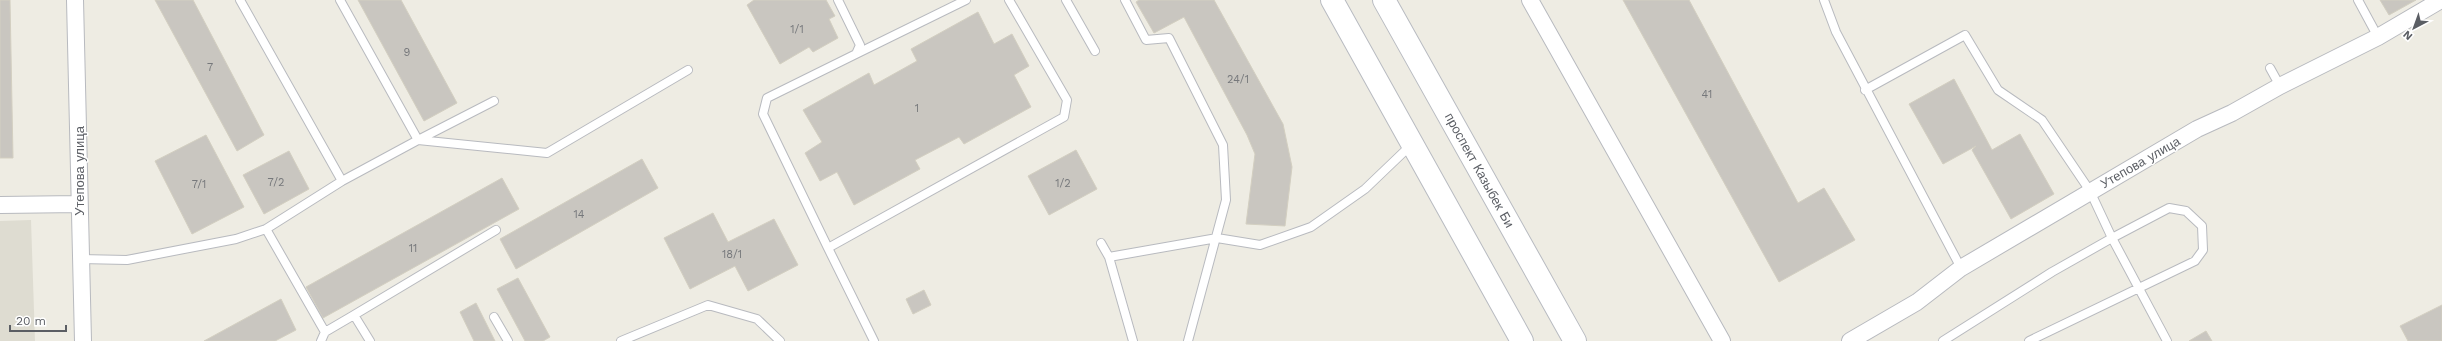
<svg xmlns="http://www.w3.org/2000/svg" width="2442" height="341" viewBox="0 0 2442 341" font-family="'Work Sans',sans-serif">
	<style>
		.education { fill: #dedcd1 }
		.building { fill: #c9c6c0; stroke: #d3cfc1 }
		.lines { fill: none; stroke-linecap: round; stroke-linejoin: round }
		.lane-casing { stroke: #b8babf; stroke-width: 10 }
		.street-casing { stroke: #b8babf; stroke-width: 18 }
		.secondary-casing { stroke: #b8bbc1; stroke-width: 24 }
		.lane { stroke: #fff; stroke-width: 8 }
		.street { stroke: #fff; stroke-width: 16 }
		.secondary { stroke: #fff; stroke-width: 22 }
		.labels { text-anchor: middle; stroke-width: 3; stroke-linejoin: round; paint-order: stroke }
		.number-label { font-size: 11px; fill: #76787b }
		.street-label { font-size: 13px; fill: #5b5e64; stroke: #fff }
	</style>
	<rect width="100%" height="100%" fill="#eeece3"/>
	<!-- education -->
	<path class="education" d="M31,220l4,121h-35v-120z"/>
	<!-- building -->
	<path class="building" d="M0,0h10l3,158h-13z
		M155,0h38l71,135 -27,16z
		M358,0h43l56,103 -33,18z
		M754,0h72l9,16 -6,3 9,19 -25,14 -4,-5 -29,17 -33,-59z
		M1139,0h75l69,124 9,43 -7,59 -39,-2 9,-70 -8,-19 -63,-118 -30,16 -18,-31z
		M1623,0h66l109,203 26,-15 31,52 -76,42z
		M2380,0h36l-27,15z
		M978,12l16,32 18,-10 17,32 -15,9 17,32 -67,37 -5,-7 -44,23 5,9 -66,36 -17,-33 -17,9 -15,-28 17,-11 -19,-32 66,-37 5,12 43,-24 -6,-12z
		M1954,79l38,71 28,-16 34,60 -43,25 -39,-69 4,-4 -33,18 -34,-60z
		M206,135l38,72 -52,27 -37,-73z
		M1076,150l21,39 -48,26 -21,-39z
		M289,151l20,38 -45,25 -21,-39z
		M642,159l16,29 -142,81 -16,-30z
		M502,178l17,31 -196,109 -17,-31z
		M713,213l15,29 46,-23 24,46 -50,26 -13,-25 -45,23 -26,-51z
		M518,278l32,59 -7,4h-18l-28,-52z
		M924,290l7,15 -18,9 -7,-15z
		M281,299l15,31 -21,11h-71z
		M476,303l19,38h-21l-14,-29z
		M2442,305v36h-34l-8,-15z
		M2206,331l6,10h-23z"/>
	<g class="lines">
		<defs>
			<path id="lane" d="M240,0l102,181
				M340,0l78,140 76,-39
				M1066,0l29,51
				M1125,0l21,40 23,-2 54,107 3,55 -38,141
				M1824,0l12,32 125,236
				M2358,0l20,37
				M856,54l110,-54
				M2270,68l10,18
				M1865,90l100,-55 33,55 44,30 48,71 22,47 57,-30 17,3 16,15 1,24 -8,11 -166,80
				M266,229l59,103
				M1101,243l8,14 24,84
				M828,248l-65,-134 4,-16 89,-44 4,-9 -22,-45
				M1109,257l108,-19 43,7 51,-18 54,-38 46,-44
				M80,259l47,1 109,-21 30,-10 76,-48 76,-41 129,13 141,-83
				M354,315l142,-85
				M494,317l14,24
				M321,341l4,-9 29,-17 16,26
				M621,341l87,-36 49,14 23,22
				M874,341l-46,-93 236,-131 3,-17 -58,-100
				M1943,341l109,-69 60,-34 55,103"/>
			<path id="street" d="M75,0l8,341
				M1530,0l192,341
				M0,205l79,-1
				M1850,341l67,-39 44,-34 236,-139 35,-16 48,-27 98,-49 63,-37"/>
			<path id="secondary" d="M1332,0l190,341
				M1384,0l191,341"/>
		</defs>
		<!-- lane casing -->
		<use href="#lane" class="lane-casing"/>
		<!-- street casing -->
		<use href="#street" class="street-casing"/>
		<!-- secondary casing -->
		<use href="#secondary" class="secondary-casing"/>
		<!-- lane -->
		<use href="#lane" class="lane"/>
		<!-- street -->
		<use href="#street" class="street"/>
		<!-- secondary -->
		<use href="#secondary" class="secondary"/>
	</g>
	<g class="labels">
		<!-- number labels -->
		<g class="number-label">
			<text x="797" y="33">1/1</text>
			<text x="407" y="56">9</text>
			<text x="210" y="71">7</text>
			<text x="1238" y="83">24/1</text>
			<text x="1707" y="98">41</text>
			<text x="917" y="112">1</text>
			<text x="276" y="186">7/2</text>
			<text x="1063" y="187">1/2</text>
			<text x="199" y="188">7/1</text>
			<text x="579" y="218">14</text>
			<text x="413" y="252">11</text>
			<text x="732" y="258">18/1</text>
		</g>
		<!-- street labels -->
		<g class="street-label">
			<text transform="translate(2140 162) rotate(-30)" y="5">Утепова улица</text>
			<text transform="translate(1480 170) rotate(61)" y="5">проспект Казыбек Би</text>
			<text transform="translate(79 171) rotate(-90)" y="5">Утепова улица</text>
		</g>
	</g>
	<!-- north arrow -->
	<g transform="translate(2414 28) rotate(221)" stroke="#ffffff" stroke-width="3" paint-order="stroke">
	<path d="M0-3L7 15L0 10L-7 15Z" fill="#5b5e64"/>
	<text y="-6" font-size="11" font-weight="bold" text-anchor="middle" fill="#5b5e64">N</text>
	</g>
	<!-- scale -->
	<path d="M10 325v6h56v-6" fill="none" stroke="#5b5e64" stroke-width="2"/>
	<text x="16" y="325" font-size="12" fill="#5b5e64" stroke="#ffffff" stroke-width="3" paint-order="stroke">20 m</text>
</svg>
